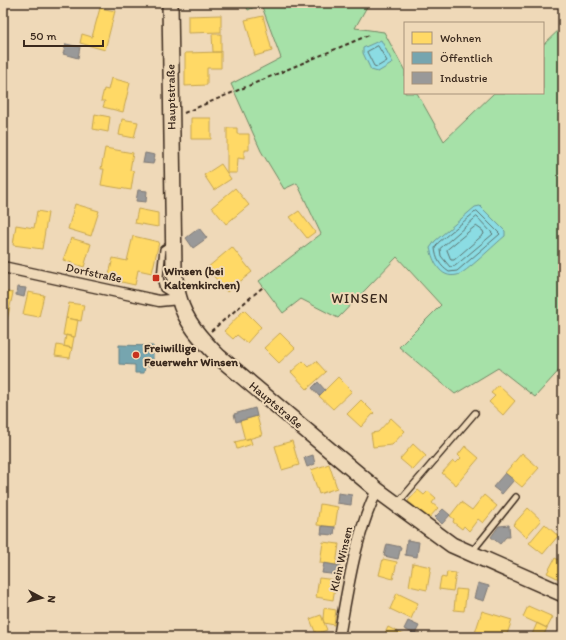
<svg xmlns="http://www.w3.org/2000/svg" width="566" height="640" viewBox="0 0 566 640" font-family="Itim,sans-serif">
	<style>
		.green { fill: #a6e1a8; stroke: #708663 }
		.water { fill: #8bdce3; stroke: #6b9594 }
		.homes { fill: #ffd966; stroke: #c4a450 }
		.public { fill: #76a5af; stroke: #648084 }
		.industry { fill: #999; stroke: #7d7874 }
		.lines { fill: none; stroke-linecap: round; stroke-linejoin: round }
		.shore { stroke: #5b716d; stroke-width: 1 }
		.lane-casing { stroke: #3b2a1e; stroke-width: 8 }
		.street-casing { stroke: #3b2a1e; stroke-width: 13 }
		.secondary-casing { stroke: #3b2a1e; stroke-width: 18 }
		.path { stroke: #3b2a1e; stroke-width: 2; stroke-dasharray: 4 3; stroke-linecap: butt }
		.lane { stroke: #efd9b8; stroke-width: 5 }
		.street { stroke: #efd9b8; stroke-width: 10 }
		.secondary { stroke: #efd9b8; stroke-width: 15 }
		.poi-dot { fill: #c8321e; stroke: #efd9b8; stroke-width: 1.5 }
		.labels { text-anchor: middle; stroke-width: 4; stroke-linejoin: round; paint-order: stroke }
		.street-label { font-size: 12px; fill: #3b2a1e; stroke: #efd9b8 }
		.poi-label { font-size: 12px; font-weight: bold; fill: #3b2a1e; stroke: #efd9b8; text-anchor: start }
		.quarter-label { font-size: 14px; letter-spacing: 1px; fill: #3b2a1e; stroke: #efd9b8 }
	</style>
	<rect width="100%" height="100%" fill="#efd9b8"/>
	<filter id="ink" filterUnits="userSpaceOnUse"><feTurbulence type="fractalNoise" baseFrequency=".025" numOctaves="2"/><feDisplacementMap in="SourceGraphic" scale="8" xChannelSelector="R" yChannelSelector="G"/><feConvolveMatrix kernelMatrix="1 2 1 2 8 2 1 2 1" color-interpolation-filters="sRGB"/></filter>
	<g filter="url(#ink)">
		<!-- green -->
		<path class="green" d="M245,3h124l-14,25 29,4 21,39v22h12l27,48 50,-48h49v-48l20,-19v340l-28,31 -37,-29 -43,26 -56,-47 42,-42 -44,-48 -59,61 -37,-19 -18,14 -24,-32 62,-47 -24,-51 -13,6 -23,-38 -30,-67 50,-26 -20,-54 -13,6z"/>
		<!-- water -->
		<path class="water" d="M381,40l12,23 -15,9 -7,-2 -8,-17v-5z
			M480,206l25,25v5c-9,7 -40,38 -48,39 -17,4 -24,-14 -27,-27l5,-7 40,-34z"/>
		<!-- homes -->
		<path class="homes" d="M100,8l15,3 -10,39 -25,-7 2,-9 10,3z
			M221,15v17l-33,1v-17z
			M263,16l9,35 -17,5 -10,-36z
			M212,34h9v18h-8z
			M221,52v16h-14v17l-22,1v-33z
			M111,78l19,5 -7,29 -20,-5 2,-6h-4l3,-12 4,1z
			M95,114l15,3 -2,15 -15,-3z
			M191,118h20v21h-20z
			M122,119l16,3 -4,16 -15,-3z
			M227,128h10v6h12v16h-5v9l-6,-1 -1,15h-10z
			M105,148l28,5 -3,17 4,1 -3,19 -30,-5 3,-16h-3z
			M221,164l10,15 -17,11 -10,-15z
			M235,188l14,17 -23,19 -14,-17z
			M75,204l24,7 -8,25 -23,-7z
			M138,209l20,4v14l-23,-4z
			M37,211l11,2 -6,36 -29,-4 3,-20 18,3z
			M299,211l16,21 -8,6 -17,-21z
			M133,236l26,6 -7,31 -14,-3 -3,15 -27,-6 5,-21 14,3z
			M71,238l20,6 -7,23 -21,-7z
			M232,247l20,25 -25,20 -20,-24z
			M3,291l10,2 -6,27 -4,-1z
			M28,292l16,3 -5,22 -16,-3z
			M69,303l15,2 -3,16 -15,-3z
			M244,310l17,17 -14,16 -10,-8 -4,4 -9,-8z
			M66,318l12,2 -3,17 -12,-2z
			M280,333l15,15 -16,15 -15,-15z
			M66,335l8,2 -2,11 -8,-2z
			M57,345l15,3 -2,10 -15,-2z
			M303,361l6,6 7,-6 10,11 -19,17 -16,-17z
			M338,377l14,14 -19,18 -14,-13z
			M498,385l17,16 -12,14 -14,-13 6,-6 -4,-3z
			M361,400l13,13 -13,14 -14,-13z
			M257,416l5,19 -17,5 -5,-19z
			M391,418l14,13 -13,14 -19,2 -2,-14 7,-1z
			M250,438l2,6 -15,5 -2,-7z
			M292,441l7,24 -17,5 -7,-24z
			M413,444l13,12 -13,14 -13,-11z
			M465,446l14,12 -23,27 -14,-12 11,-12 3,2 5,-5 -3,-3z
			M522,453l17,15 -17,19 -17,-14z
			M329,464l8,24 -18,6 -8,-24z
			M418,490l6,5 4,-4 8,7 -4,5 6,5 -10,11 -20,-18z
			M484,495l13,11 -14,17 -5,-4 -9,12 -5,-5 -2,3 -9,-7 1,-3 -4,-3 11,-14 11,8z
			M320,504l18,3 -3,20 -18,-2z
			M528,508l13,12 -15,17 -13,-12z
			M545,524l13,12 -15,18 -14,-11z
			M323,542l16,2 -3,21 -16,-2z
			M555,558l8,4v19l-16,-8z
			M383,559l14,3 -4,17 -14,-4z
			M413,563l18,4 -4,23 -18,-4z
			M447,572l9,1 -3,18 -14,-2 2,-12 5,1z
			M319,578l17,2 -3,20 -17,-3z
			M456,589l11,1 -3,21 -10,-1z
			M397,593l21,10 -7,16 -21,-10z
			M528,606l25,11 -6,11 -24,-11z
			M324,608l12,2 -2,15 -10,-2 -1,-4z
			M482,611l30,9 -6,17h-17l-14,-4z
			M321,615l6,15 -11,4 -6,-15z
			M537,623l10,5 -4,9h-12z
			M388,627l16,8 -1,2h-24l2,-4 3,2z"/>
		<!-- public -->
		<path class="public" d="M119,345l34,1v20h-8l-1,7h-9v-8l-16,-1z"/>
		<!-- industry -->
		<path class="industry" d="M66,44l14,3 -2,11 -15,-4z
			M145,153l10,2 -2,9 -10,-1z
			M138,190l9,1 -1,11 -10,-1z
			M199,228l8,10 -14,10 -7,-10z
			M17,287l9,1 -2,9 -8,-2z
			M318,382l7,8 -6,6 -7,-8z
			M255,408l2,8 -21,6 -2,-8z
			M313,455l2,9 -8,3 -3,-9z
			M505,473l9,7 -12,14 -9,-7z
			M338,493l14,2 -1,10 -14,-2z
			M443,509l7,6 -8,9 -7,-7z
			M509,525l1,12h-4l-6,7 -9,-7 8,-11z
			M322,526l13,1 -1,8 -13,-1z
			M407,540l12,2 -2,15 -12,-2z
			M387,544l14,3 -3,12 -14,-3z
			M324,563l16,3 -1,9 -17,-2z
			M478,583l11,3 -5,15 -10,-3z
			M408,621l11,5 -4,8 -11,-5z"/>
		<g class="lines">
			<!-- shore -->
			<path class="shore" d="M378,46l9,15 -10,6 -3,-1 -7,-14z
				M477,211l23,23 -43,37 -8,1c-9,-6 -13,-13 -14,-24l3,-5z
				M477,217l16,17 -38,32 -5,1 -9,-11 -1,-7z
				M476,226l7,5 1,3 -30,26h-3l-4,-10z"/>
			<defs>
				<path id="lane" d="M172,243l-9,6 -3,28 3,12 11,7
					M397,504l78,-91
					M471,553l45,-56"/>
				<path id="street" d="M3,267l156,34 20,-2
					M339,637c9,-50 16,-101 38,-147"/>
				<path id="secondary" d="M170,3l4,267c1,10 2,19 5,28 6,24 23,42 40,59l158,133 75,55 111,49"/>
			</defs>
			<!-- lane casing -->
			<use href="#lane" class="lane-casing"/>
			<!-- street casing -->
			<use href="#street" class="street-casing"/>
			<!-- secondary casing -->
			<use href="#secondary" class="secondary-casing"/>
			<!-- path -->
			<path class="path" d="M562,53l1,30
				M184,113l185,-78
				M211,331l52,-44"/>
			<!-- lane -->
			<use href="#lane" class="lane"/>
			<!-- street -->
			<use href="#street" class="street"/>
			<!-- secondary -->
			<use href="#secondary" class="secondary"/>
		</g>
	</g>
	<!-- markers -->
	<g class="poi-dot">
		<rect x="152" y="274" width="8" height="8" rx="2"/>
		<circle cx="136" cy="355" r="4"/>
	</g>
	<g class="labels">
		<!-- street labels -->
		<g class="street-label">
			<text transform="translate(171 97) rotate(-91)" y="4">Hauptstraße</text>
			<text transform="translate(94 273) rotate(12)" y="4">Dorfstraße</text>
			<text transform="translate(276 405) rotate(40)" y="4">Hauptstraße</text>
			<text transform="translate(341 559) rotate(-77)" y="4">Klein Winsen</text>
		</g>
		<!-- poi labels -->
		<g class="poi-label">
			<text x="164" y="275">Winsen (bei<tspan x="164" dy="14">Kaltenkirchen)</tspan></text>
			<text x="144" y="352">Freiwillige<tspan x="144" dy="14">Feuerwehr Winsen</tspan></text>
		</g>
		<!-- quarter labels -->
		<g class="quarter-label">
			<text x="360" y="303">WINSEN</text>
		</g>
	</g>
	<!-- margin -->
	<rect width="566" height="640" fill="none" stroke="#efd9b8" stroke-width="16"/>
	<rect x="8" y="8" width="550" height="624" fill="none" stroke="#3b2a1e" stroke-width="1.5" filter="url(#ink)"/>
	<!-- legend -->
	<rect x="404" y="22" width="140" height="72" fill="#efd9b8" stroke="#a7937a"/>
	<rect x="412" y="32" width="20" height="12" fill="#ffd966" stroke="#a7937a"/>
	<text x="440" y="42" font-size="12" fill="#3b2a1e">Wohnen</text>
	<rect x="412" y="52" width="20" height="12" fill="#76a5af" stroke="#a7937a"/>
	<text x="440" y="62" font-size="12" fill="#3b2a1e">Öffentlich</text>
	<rect x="412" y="72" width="20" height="12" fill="#999999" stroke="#a7937a"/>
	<text x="440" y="82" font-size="12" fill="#3b2a1e">Industrie</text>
	<!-- north arrow -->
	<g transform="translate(42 598) rotate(97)" stroke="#efd9b8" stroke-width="3" paint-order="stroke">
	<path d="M0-3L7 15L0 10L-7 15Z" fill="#3b2a1e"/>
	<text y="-6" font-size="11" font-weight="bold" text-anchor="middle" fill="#3b2a1e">N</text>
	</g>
	<!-- scale -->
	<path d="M24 40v6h79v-6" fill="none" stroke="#3b2a1e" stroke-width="2"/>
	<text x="30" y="40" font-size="12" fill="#3b2a1e" stroke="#efd9b8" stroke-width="3" paint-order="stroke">50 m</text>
</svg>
